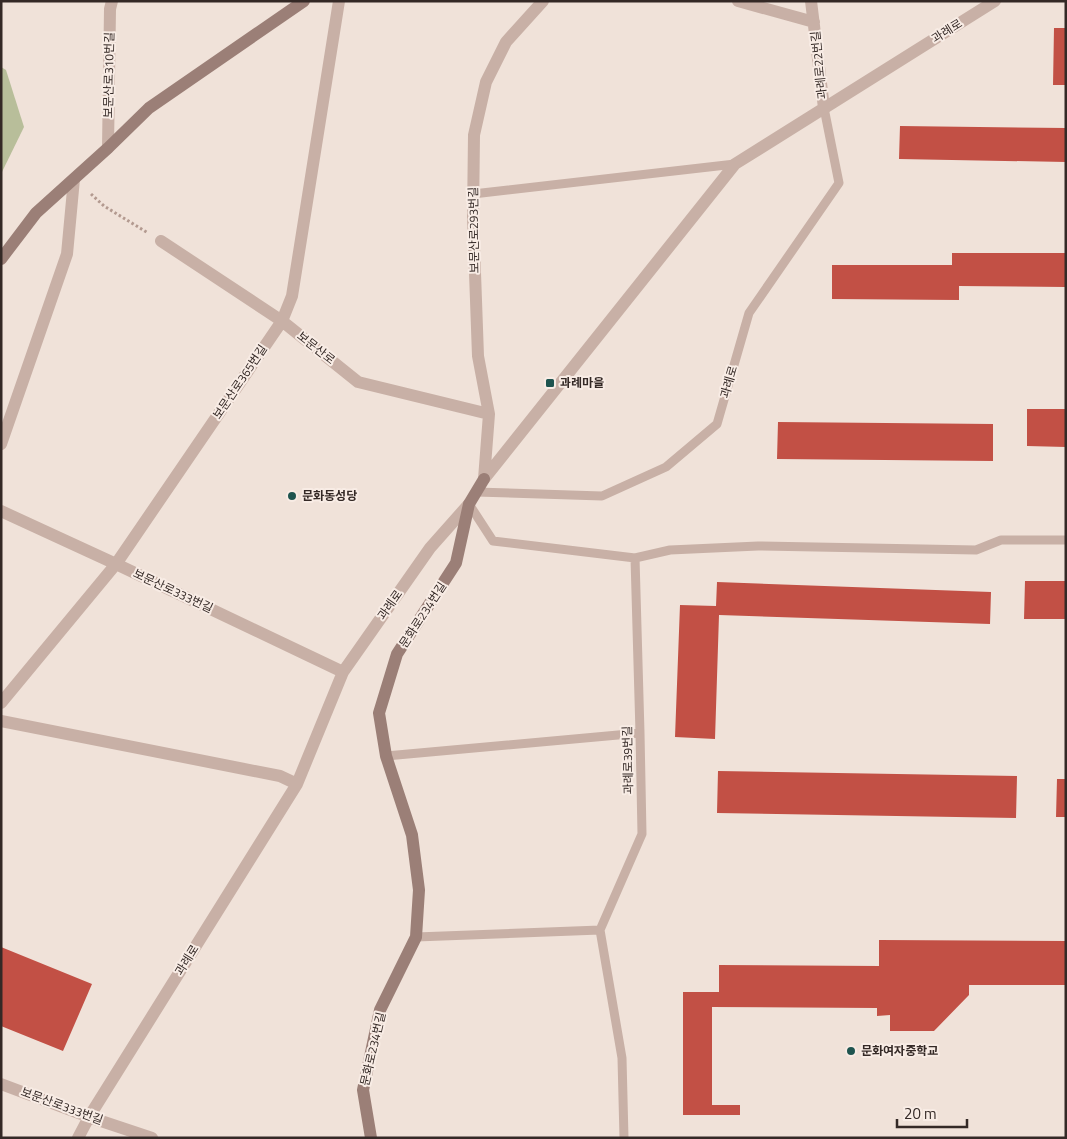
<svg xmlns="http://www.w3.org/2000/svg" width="1067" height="1139" viewBox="0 0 1067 1139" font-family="'Titillium Web','Noto Sans KR',sans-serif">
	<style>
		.green { fill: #b8be9a }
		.building { fill: #c25045 }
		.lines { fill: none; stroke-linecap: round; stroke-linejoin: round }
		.path { stroke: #b39a90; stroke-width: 3; stroke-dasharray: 2.5 2.5; stroke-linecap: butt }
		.lane { stroke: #c8b0a6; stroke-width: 9 }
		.street { stroke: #c8b0a6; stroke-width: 12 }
		.secondary { stroke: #9b7f77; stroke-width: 12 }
		.poi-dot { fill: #1e544f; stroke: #f8ece5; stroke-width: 2 }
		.labels { text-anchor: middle; stroke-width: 4; stroke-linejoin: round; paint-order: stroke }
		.street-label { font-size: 12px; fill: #342926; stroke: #f8ece5 }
		.poi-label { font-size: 12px; font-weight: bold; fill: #342926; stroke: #f8ece5; text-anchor: start }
	</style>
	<rect width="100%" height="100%" fill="#f0e2d9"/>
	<!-- green -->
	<path class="green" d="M1,67l5,3 18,57 -23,47z"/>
	<!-- building -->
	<path class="building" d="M1054,28h12v57h-13z
		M900,126l166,2v34l-167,-3z
		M952,253h114v34l-107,-1v14l-127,-1v-34h120z
		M1027,409h39v38l-39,-1z
		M778,422l215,2v37l-216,-2z
		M1025,581h41v38h-42z
		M717,582l274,10 -1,32 -271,-9 -4,124 -40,-2 5,-132 36,1z
		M718,771l299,5 -1,42 -299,-5z
		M1057,779h9v38h-10z
		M879,940l187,1v44h-97v10l-35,36h-44v-16l-13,1v-8l-165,-1v98h28v10h-57v-123h36v-27l160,1z
		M1,947l91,37 -29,67 -62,-25z"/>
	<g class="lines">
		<!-- path -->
		<path class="path" d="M91,194l13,12 44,27"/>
		<!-- lane -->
		<path class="lane" d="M473,194l262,-30
			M476,492l126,4 64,-29 51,-43 32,-111 90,-130 -15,-75
			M469,504l24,37 142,17 5,175 2,101 -42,96 22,128 2,80
			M635,558l35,-8 88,-4 218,4 25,-10h65
			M386,756l254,-23
			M416,937l184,-7"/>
		<!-- street -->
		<path class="street" d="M738,1l76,21
			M811,1l13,107
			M108,148l2,-139 2,-8
			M161,241l121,80 76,61 131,32
			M1,444l66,-190 7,-75
			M484,479l251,-315 260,-163
			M484,479l5,-65 -11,-58 -5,-139 1,-82 12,-53 20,-40 37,-41
			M1,511l115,53 227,108
			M1,703l115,-139 166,-243 10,-25 47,-295
			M1,721l279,55 17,8
			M1,1084l88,33 63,21
			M78,1138l11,-21 208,-333 46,-112 87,-124 39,-44"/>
		<!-- secondary -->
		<path class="secondary" d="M1,259l35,-46 72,-65 41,-40 155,-107
			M371,1138l-8,-48 17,-80 36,-73 3,-47 -7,-55 -26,-79 -7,-43 18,-59 59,-91 13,-59 15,-25"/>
	</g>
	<!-- markers -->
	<g class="poi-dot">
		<rect x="545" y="378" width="10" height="10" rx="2.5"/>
		<circle cx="292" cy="496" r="5"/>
		<circle cx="851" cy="1051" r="5"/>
	</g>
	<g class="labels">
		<!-- street labels -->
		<g class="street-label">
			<text transform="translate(947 31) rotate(-32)" y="4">과례로</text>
			<text transform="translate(819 65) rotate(-96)" y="4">과례로22번길</text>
			<text transform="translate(109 75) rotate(-89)" y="4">보문산로310번길</text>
			<text transform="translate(474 230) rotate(-91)" y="4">보문산로293번길</text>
			<text transform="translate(316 348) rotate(38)" y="4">보문산로</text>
			<text transform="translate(240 382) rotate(-56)" y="4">보문산로365번길</text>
			<text transform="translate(729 382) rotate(-74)" y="4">과례로</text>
			<text transform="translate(173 591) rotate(25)" y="4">보문산로333번길</text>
			<text transform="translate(390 605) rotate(-55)" y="4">과례로</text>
			<text transform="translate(423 615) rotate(-57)" y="4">문화로234번길</text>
			<text transform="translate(628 760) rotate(-91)" y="4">과례로39번길</text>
			<text transform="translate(187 960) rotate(-58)" y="4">과례로</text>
			<text transform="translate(373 1049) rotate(-77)" y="4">문화로234번길</text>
			<text transform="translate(62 1106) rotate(20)" y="4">보문산로333번길</text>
		</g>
		<!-- poi labels -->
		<g class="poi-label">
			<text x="560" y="387">과례마을</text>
			<text x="302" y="500">문화동성당</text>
			<text x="861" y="1055">문화여자중학교</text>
		</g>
	</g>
	<!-- border -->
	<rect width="1067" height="1139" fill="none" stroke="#342926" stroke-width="5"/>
	<!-- scale -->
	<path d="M897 1119v8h70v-8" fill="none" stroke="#342926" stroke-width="2.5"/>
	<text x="904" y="1119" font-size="15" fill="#342926" stroke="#f8ece5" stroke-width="4" paint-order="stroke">20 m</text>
</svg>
